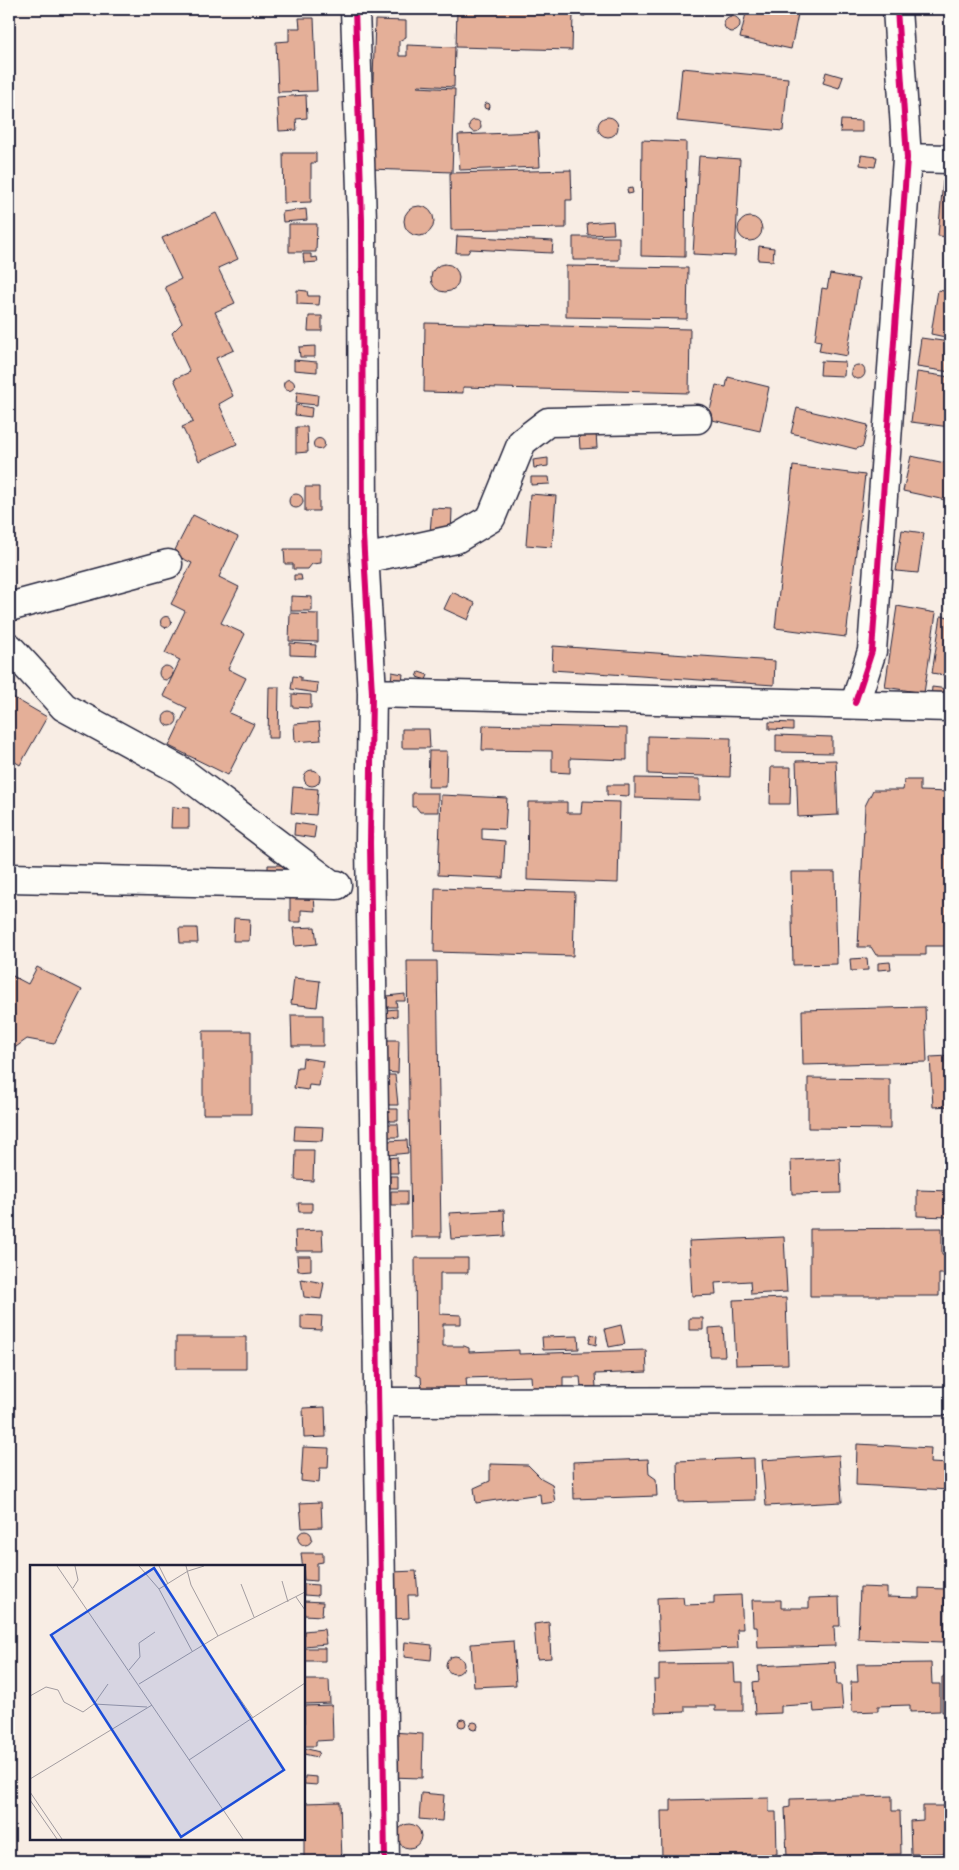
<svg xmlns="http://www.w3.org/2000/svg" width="959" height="1870" viewBox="0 0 959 1870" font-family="'Comic Neue',sans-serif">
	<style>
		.building { fill: #e4af98; stroke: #22223b }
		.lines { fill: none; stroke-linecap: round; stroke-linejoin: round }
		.minor-casing { stroke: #22223b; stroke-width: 31 }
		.minor { stroke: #fdfcf7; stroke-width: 28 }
		.cycleway-casing { stroke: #fdfcf7; stroke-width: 9 }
		.cycleway { stroke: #d6006c; stroke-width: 6 }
		.inset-road { fill: none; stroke: #a29ca0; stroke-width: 1 }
		.view { fill: #1d4ed8; fill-opacity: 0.15; stroke: #1d4ed8; stroke-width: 2.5 }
		.inset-edge { fill: none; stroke: #22223b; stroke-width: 2.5 }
	</style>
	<rect width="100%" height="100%" fill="#f8ede4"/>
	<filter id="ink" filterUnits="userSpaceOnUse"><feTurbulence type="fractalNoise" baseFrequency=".02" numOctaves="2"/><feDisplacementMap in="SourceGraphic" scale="10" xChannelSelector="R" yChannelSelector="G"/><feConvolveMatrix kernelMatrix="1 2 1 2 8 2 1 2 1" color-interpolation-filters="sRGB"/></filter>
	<g filter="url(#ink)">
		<!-- building -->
		<path class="building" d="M285,9h18l-9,3z
			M457,9h128v7l-12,-1 -1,35 -116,-3z
			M747,9h52l-8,40 -51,-11z
			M724 24a8 8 0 1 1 16 0a8 8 0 1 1-16 0Z
			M299,18h15l3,73 -39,1 -2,-50 13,-1v-13h11z
			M375,20l31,1v16l-7,4v15h8v-11l48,2 -1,40 -36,-2 -1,2 38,2 -3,83 -82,-3z
			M682,68l106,10 -5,53 -106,-10z
			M826,72l17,5 -4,11 -16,-5z
			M306,95l1,23 -11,1 1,11 -18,1 -2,-34z
			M484 106a3 3 0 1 1 6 0a3 3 0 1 1-6 0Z
			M598 127a10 10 0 1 1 20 0a10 10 0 1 1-20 0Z
			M841,120l21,1v11h-22z
			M469 126a6 6 0 1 1 12 0a6 6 0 1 1-12 0Z
			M538,132l2,35 -80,3 -2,-35z
			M642,140l44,2 -1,115 -44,-1z
			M283,153h33v10h-5v39l-27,1z
			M861,155l16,2 -2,10 -15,-2z
			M699,156l41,3 -5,97 -42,-2z
			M571,170l1,30h-6v28l-115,2 -1,-57z
			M943,180l7,1v56l-12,-1z
			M632,188l1,5 -5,1 -1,-5z
			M404 221a15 15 0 1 1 30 0a15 15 0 1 1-30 0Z
			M306,209l1,11 -24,2 -1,-10z
			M216,213l22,46 -20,9 17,35 -20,9 19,38 -18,8 17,38 -14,8 18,40 -38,17 -17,-34 11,-5 -19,-43 16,-7 -18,-39 10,-10 -17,-36 16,-8 -19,-41z
			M738 229a12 12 0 1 1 24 0a12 12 0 1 1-24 0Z
			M613,221l1,13 -26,1 -1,-12z
			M289,224h28l-1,28h-27z
			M457,236l96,5 -1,12 -82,-4 -2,4h-12z
			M573,237h46v23h-46z
			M759,246l15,2 -1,13 -15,-1z
			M303,254h8v4l6,-1 1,5 -14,1z
			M431 278a14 14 0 1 1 28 0a14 14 0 1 1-28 0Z
			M566,266l122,2 -1,51 -121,-2z
			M830,274l29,5 -12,77 -28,-5 2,-10 -6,-1 7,-52 5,1z
			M297,290l10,1 1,5h12l-1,9 -22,-1z
			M938,290l12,2v46l-19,-4z
			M309,316h13v15h-14z
			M425,323l265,6 -1,64 -226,-6v6l-39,-1z
			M921,338l29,4v30l-33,-5z
			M315,346v11h-15l-1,-10z
			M294,360l23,2v10l-23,-2z
			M821,361l24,1 -1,14 -24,-1z
			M851 372a7 7 0 1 1 14 0a7 7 0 1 1-14 0Z
			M917,372l33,5v50l-39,-5z
			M728,377l41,10 -9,44 -52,-12 8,-34 10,2z
			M283.5 385a5.5 5.5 0 1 1 11 0a5.5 5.5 0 1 1-11 0Z
			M297,392l21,3 -1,10 -21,-2z
			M296,405l16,3 -1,9 -16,-2z
			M797,408l71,17 -5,21 -7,3 -65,-16z
			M296,427h11l1,25 -12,1z
			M596,432l1,16 -17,1 -1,-16z
			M313.5 444a5.5 5.5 0 1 1 11 0a5.5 5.5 0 1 1-11 0Z
			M911,456l39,8v37l-47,-10z
			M548,458v8l-14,2 -1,-8z
			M793,466l72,9 -19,162 -71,-9z
			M531,477h18l1,7 -19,1z
			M305,487h14v24h-14z
			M289 501a7 7 0 1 1 14 0a7 7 0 1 1-14 0Z
			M530,494l26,2 -4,51 -26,-2z
			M432,508l20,1 -1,26 -21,-2z
			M193,515l45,22 -19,40 20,10 -18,36 24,11 -17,35 18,9 -17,35 25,11 -26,51 -59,-29 18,-38 -24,-12 17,-36 -15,-7 20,-42 -14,-7 21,-41 -19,-9z
			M902,530l22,3 -6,40 -22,-2z
			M284,549h37v14l-9,1 -4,5h-15v-5h-8z
			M294,575h7l1,5h-8z
			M452,592l23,11 -7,17 -24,-11z
			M291,596l21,1v14h-21z
			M897,606l39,7 -12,80 -39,-6z
			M290,613l28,1v28l-29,-1z
			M941,616l9,1v59l-18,-3z
			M160.5 622a5.5 5.5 0 1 1 11 0a5.5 5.5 0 1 1-11 0Z
			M290,643l26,2 -1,11 -25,-1z
			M553,646l222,15 -1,24 -222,-15z
			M159 673a7 7 0 1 1 14 0a7 7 0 1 1-14 0Z
			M392,672l11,2 -1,8 -11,-1z
			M419,672l9,3 -2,5 -9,-3z
			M293,676l8,1v4l17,2 -1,10 -26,-4z
			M269,687h10l-1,51h-10z
			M932,687l16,2 -1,11 -16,-2z
			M292,694l19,1v13l-19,-1z
			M9,695l38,22 -27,48 -11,-7z
			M163 719a7 7 0 1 1 14 0a7 7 0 1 1-14 0Z
			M319,722l2,18 -26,2 -1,-18z
			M769,722l24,1v7l-24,-1z
			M483,725l144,3v32l-57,-2v15l-18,-1v-21l-70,-1z
			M402,729h27l1,19h-28z
			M776,735l56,2v16l-56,-1z
			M648,736l83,2 -1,39 -82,-3z
			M429,751h18l-1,36h-18z
			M836,760l2,55 -40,2 -2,-56z
			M771,767h20l-1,37h-20z
			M304 778a8 8 0 1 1 16 0a8 8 0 1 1-16 0Z
			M635,778l65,1v21l-65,-2z
			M904,780h16v11l30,1v154h-24v9h-50l-5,-8h-13l7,-141 8,-16h30z
			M607,785h22v11l-22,-1z
			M293,787l25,2 -2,26 -25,-2z
			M412,793h26v19h-18l-4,-5h-4z
			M441,795l66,3 -2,31 -23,-1v11l23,2 -2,37 -65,-3z
			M582,801l38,1 -2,81 -91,-3 1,-78h39v11h14z
			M172,807l17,1v20h-18z
			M295,823l21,3 -2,12 -20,-3z
			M268,865h22v15h-22z
			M791,872h44l2,92 -44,1z
			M435,888l140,4 -2,64 -139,-4z
			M314,894l1,17 -14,-1v12h-11v-27z
			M234,918l16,1 -1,22h-16z
			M315,927l2,17 -22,2 -2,-18z
			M179,928h18l1,15h-18z
			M867,958l1,12 -17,1 -1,-12z
			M407,961h30l4,276h-30z
			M890,962l1,7 -13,1v-7z
			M37,967l45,23 -28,54 -27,-5 -18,13v-78l19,10z
			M294,978l26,3 -3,26 -26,-3z
			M405,994v7h-9l1,6h-10v-11z
			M925,1007l2,55 -124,3 -1,-55z
			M397,1009v7l-11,2v-8z
			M291,1015h32v31h-31z
			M203,1031h48v83h-48z
			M386,1040h13l-1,33 -13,-1z
			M950,1056v50l-17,1 -3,-50z
			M303,1058l20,3 -4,25 -10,-1 -1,5 -14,-2 3,-21h5z
			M386,1075h9l3,30h-10z
			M808,1078l82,1v50l-82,-1z
			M388,1109h10v12h-9z
			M387,1124h11l1,13h-11z
			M295,1126l28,1 -1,14 -28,-1z
			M407,1140l1,13 -20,2 -1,-14z
			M296,1150h18l-1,31 -18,-1z
			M397,1157l1,16h-9l-1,-15z
			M840,1158l1,35 -49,1 -1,-34z
			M390,1176h8v12h-8z
			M917,1190l33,1v26l-33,-1z
			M391,1191h16v14h-16z
			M298,1203h14v9h-13z
			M504,1210l1,26 -54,3 -2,-26z
			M942,1228v26l7,2v18h-10v22h-129v-67z
			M322,1230l1,21h-27l-1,-20z
			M784,1237l3,55 -36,2 -1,-13 -35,2 1,12 -24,1 -3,-55z
			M297,1256h14v14l-13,1z
			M415,1258h53v15h-28v41l21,1v9h-18v22h21l5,2v4l50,-2v4l127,-4 1,22 -52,2 1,13h-15l-1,-10h-17v13l-31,1 -1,-15 -65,2 1,12 -45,1 -1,-14 -5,-2z
			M301,1279l23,4 -3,16 -17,-2z
			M786,1298l2,66 -52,1 -3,-65z
			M301,1315l21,1 -1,14 -20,-1z
			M689,1318h14v12h-14z
			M621,1325l4,19 -16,3 -4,-18z
			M723,1327l2,29h-15l-1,-28z
			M591,1334l6,2 -1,9 -7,-2z
			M578,1336l1,13 -36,1 -1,-13z
			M176,1337h70v32h-70z
			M325,1407l1,30 -22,1 -1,-30z
			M857,1444l74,4 -1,15 20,1v26l-94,-5z
			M303,1447l26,1 -1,20h-8l-1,15 -18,-2z
			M839,1455l3,47 -76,4 -4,-46z
			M754,1458l1,42 -77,2 -1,-41z
			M648,1459l1,15 7,5 1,17 -83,3 -1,-37z
			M490,1464l38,1 13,13 11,6 3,18 -14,2 -1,-10 -64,9 -2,-15 16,-7z
			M321,1502l1,25 -20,1 -2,-25z
			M298 1538a7 7 0 1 1 14 0a7 7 0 1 1-14 0Z
			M301,1553h22v9l-6,1v18l-13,-1z
			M416,1571l2,24h-10l1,23 -16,1 -1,-47z
			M304,1584l14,1v11l-14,-1z
			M860,1587l27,1v9l32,1v-10l26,1 -1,53 -86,-3z
			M741,1595l2,34h-6l1,19 -79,3 -2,-53 26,-1 1,8 30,-1v-8z
			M839,1597l1,29h-6l1,20 -77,2 -1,-21h-4l-1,-27h29v8h28v-10z
			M304,1601l19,1 -1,14 -18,-1z
			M549,1622l2,36 -14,1 -3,-35z
			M324,1629l2,15 -22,2v-15z
			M513,1641l3,44 -42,2 -3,-43z
			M405,1642l27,3 -1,15 -27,-3z
			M304,1648h21v13h-21z
			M446 1665a9 9 0 1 1 18 0a9 9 0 1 1-18 0Z
			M949,1661l1,50 -8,1v-35h7z
			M835,1662l2,23h4l2,25 -29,2 -1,-8 -32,2v7l-26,1 -2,-32 6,-1 -1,-15z
			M734,1663l1,19h8v29h-28v-5h-30v6l-30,1 -1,-33h5v-16z
			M931,1663l1,21h8v27l-30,1v-7l-32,1v5l-26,1 -1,-30h7l-1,-18z
			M304,1680h25l1,23 -26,1z
			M332,1705l1,35 -17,1v5h-12v-40z
			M458 1723a4 4 0 1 1 8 0a4 4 0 1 1-8 0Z
			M470 1726a4 4 0 1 1 8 0a4 4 0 1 1-8 0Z
			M391,1732l32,2 -1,44 -33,-1z
			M304,1748l15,4 -2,5 -13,-3z
			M305,1776l12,1v8l-13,-1z
			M421,1793l23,2 -2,26 -23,-2z
			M892,1796v15h8l1,43 -114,3 -2,-49 5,-1v-8z
			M769,1798v14h7l1,42 -115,3 -1,-46h10v-11z
			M340,1802l2,59h-38v-58z
			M923,1806h27v47l-39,1 -1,-33 13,-1z
			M397 1836a12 12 0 1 1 24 0a12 12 0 1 1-24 0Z"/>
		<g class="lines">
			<defs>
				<path id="minor" d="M355,9l7,211 1,315 9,158 -2,150 15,1018
					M907,158l43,1
					M364,559l92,-20 35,-21 31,-76 26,-20 149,-3
					M9,607l159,-43
					M9,647l55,60 116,63 152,115
					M372,693l578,14
					M855,703l17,-52 35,-493 -10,-149
					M9,878l328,7
					M378,1402l572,-1"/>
			</defs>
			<!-- minor casing -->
			<use href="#minor" class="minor-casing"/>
			<!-- minor -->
			<use href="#minor" class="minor"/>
			<defs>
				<path id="cycleway" d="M355,9l7,211 1,315 9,158 -2,150 15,1018
					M855,703l17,-52 35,-493 -10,-149"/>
			</defs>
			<!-- cycleway casing -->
			<use href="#cycleway" class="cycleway-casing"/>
			<!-- cycleway -->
			<use href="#cycleway" class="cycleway"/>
		</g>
	</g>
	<!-- overview -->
	<g transform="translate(30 1565)">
		<rect width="275" height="275" fill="#f8ede4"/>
		<path class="inset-road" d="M27,1l186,273M109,1l20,23 33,62M129,1l9,18M156,1l5,19 27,51M252,16l6,21M211,19l13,33M43,23l5,-8 -3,-14M129,24l29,-18 16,-5M266,32l9,13M99,105l11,-13 -1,-14 16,-11M109,119l79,-48 87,-44M206,128l17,25M0,131l16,-9 12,3 6,12 19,10 11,-8 53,3M64,139l14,-20M159,195l116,-77M0,214l122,-74M0,227l32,47M0,235l27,39"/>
		<path class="view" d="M124,3l130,202 -103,67 -130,-202z"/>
		<rect width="275" height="275" class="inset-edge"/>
	</g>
	<!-- margin -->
	<rect width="959" height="1870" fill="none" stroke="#fdfcf7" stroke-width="30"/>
	<rect x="15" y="15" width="929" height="1840" fill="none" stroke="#22223b" stroke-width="2" filter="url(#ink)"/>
</svg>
